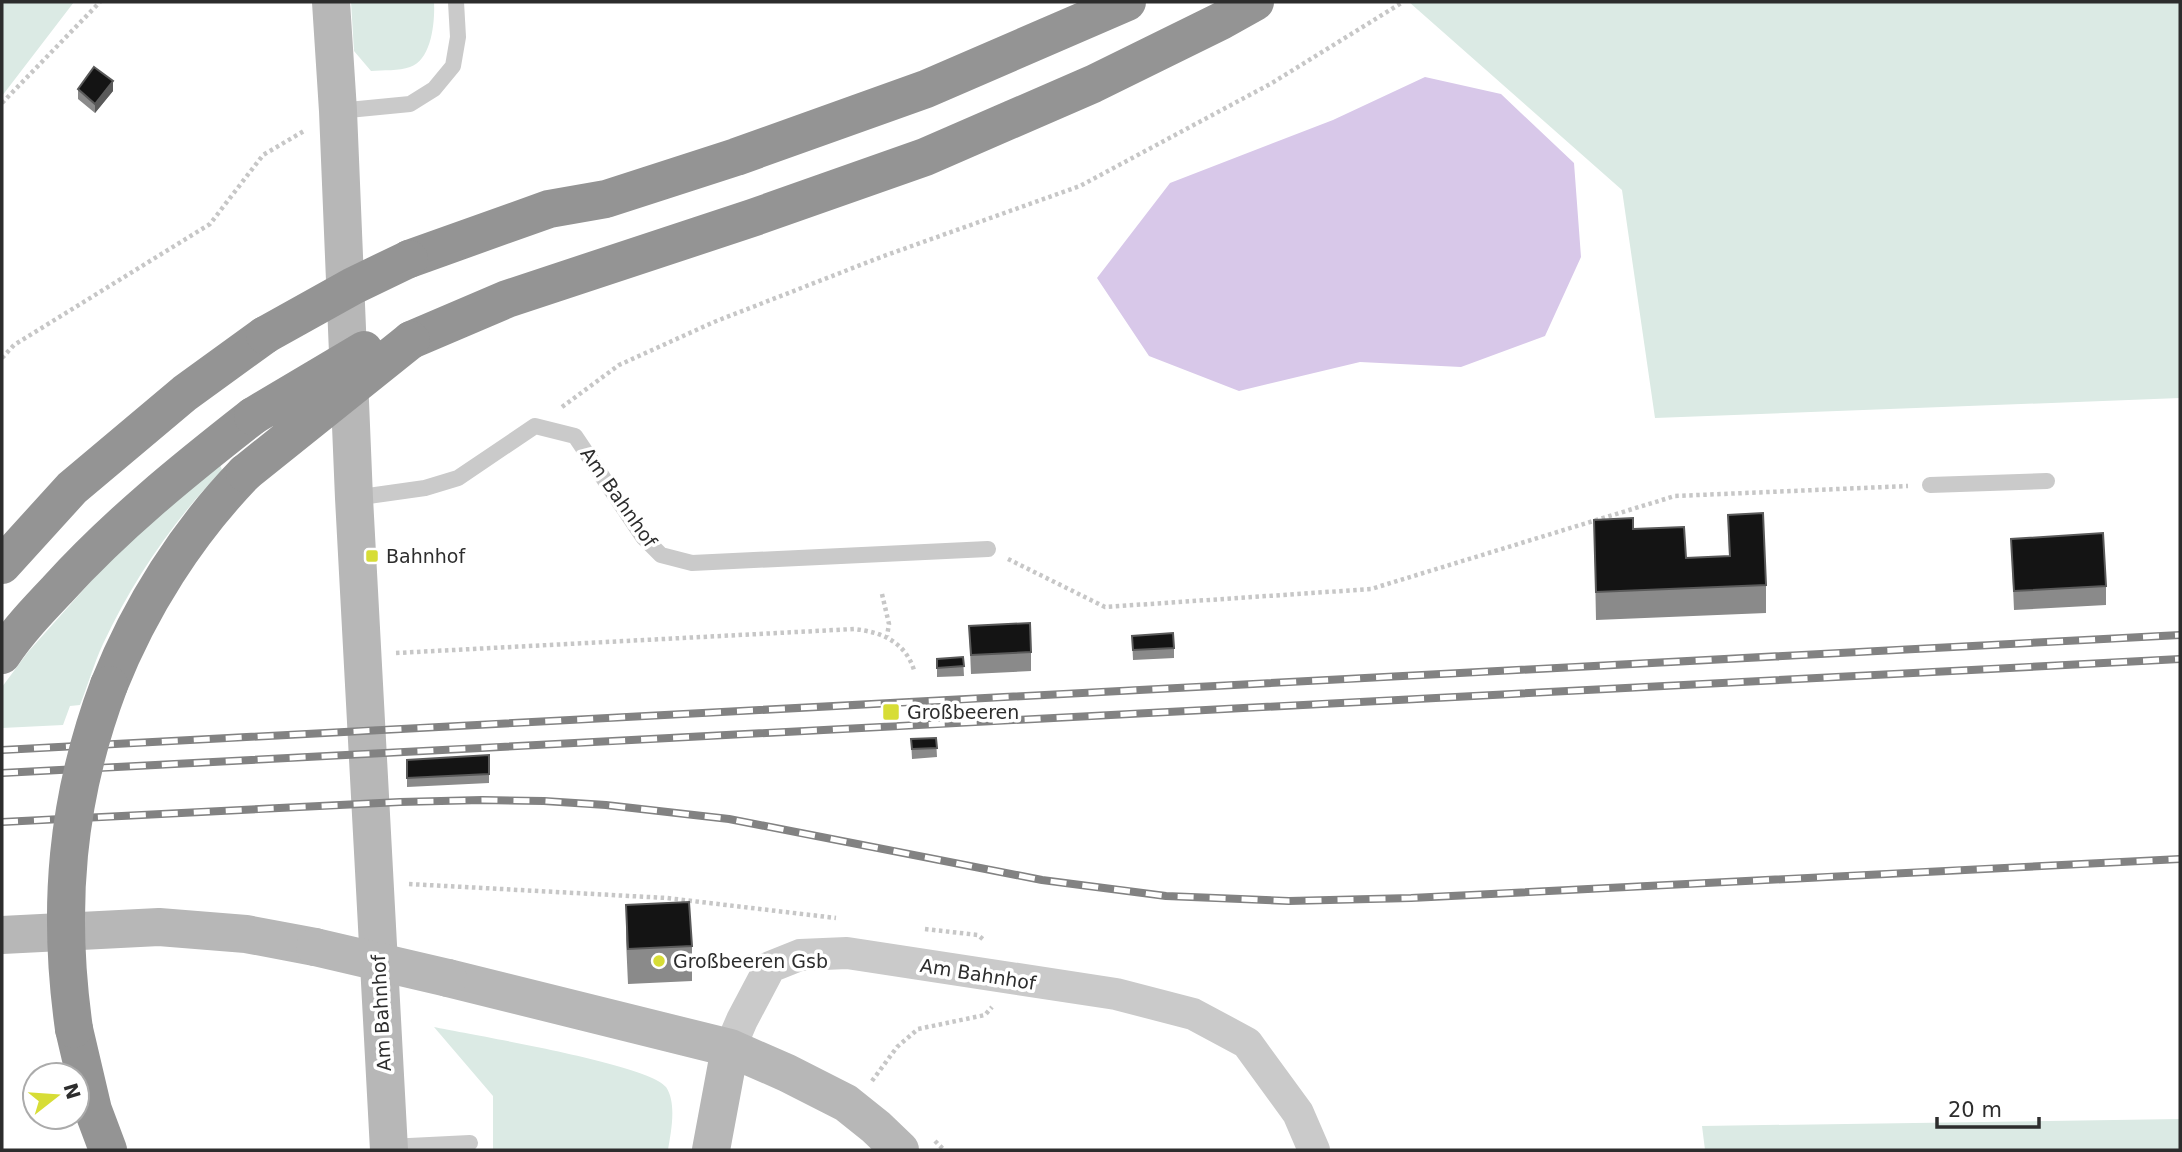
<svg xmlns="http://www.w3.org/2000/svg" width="2182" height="1152" viewBox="0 0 2182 1152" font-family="'DejaVu Sans',sans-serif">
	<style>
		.green { fill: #dbeae4 }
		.water { fill: #d8c8e9 }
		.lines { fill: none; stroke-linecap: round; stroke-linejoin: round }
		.path { stroke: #c7c7c7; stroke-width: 4.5; stroke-dasharray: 3.5 3.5; stroke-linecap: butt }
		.lane { stroke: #cacaca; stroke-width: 16 }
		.street { stroke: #cacaca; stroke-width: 32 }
		.secondary { stroke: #b7b7b7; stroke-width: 38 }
		.highway { stroke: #949494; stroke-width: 38 }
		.rail-casing { stroke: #828282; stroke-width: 8 }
		.rail { stroke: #fff; stroke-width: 5; stroke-dasharray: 16; stroke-linecap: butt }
		.secondary-bridge { stroke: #b7b7b7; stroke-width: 38 }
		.highway-bridge { stroke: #949494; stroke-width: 38 }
		.wall { fill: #8a8a8a }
		.shaded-wall { fill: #5a5a5a }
		.building { fill: #141414; stroke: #5a5a5a; stroke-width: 2 }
		.poi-dot { fill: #d7dd36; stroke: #fff; stroke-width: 2.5 }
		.labels { text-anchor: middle; stroke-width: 7; stroke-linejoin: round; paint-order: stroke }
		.street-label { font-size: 19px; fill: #2d2d2d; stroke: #fff }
		.poi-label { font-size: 19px; fill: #2d2d2d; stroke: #fff; text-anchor: start }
	</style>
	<rect width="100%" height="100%" fill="#fff"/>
	<!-- green -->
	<path class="green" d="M2,2h72l-72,94z
		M351,2h83c1,19 -2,58 -24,65 -11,4 -27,3 -39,4l-17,-20z
		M1409,2h771v396l-525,20 -33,-228z
		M219,462l3,8c-49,51 -89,110 -119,174 -9,19 -15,41 -23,61l-10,1 -7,19 -61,3v-41l26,-35 82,-92z
		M434,1027c38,8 215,37 232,60 11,16 5,45 2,63h-175v-54z
		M2180,1119v31h-475l-3,-24z"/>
	<!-- water -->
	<path class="water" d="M1425,77l76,17 73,69 7,94 -36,79 -84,31 -101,-5 -121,29 -90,-35 -52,-78 73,-95 163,-63z"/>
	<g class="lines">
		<!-- path -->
		<path class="path" d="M2,103l98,-101
			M2,358l12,-13 196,-121 53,-69 41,-24
			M562,407l57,-42 95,-43 167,-65 199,-71 192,-103 131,-81
			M1008,559l97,48 266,-18 304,-93 233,-10
			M882,594l7,30 -2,12
			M396,653l458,-24c28,3 51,13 60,41
			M409,884l258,14 169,20
			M925,929l53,6 6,5
			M872,1081l25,-34 21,-18 67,-14 7,-8
			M935,1141l9,9"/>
		<!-- lane -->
		<path class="lane" d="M338,111l72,-7 24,-15 19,-23 5,-29 -2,-35
			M1930,485l117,-4
			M354,498l71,-10 33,-10 77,-52 40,10 68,101 18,18 31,8 296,-14
			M389,1147l81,-4"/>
		<!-- street -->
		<path class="street" d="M730,1048l12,-28 28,-53 30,-12 47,-2 269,41 77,20 54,29 51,70 16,37"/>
		<!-- secondary -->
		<path class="secondary" d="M331,2l7,109 16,387 35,652
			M2,935l157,-8 87,7 69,13
			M448,978l282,70 57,25 59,30 30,24 24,23
			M711,1150l19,-102"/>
		<!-- highway -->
		<path class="highway" d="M409,259l140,-50 57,-10 130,-42 190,-68 201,-87
			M411,340l96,-41 245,-81 173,-61 168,-73 128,-63 34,-19
			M2,565l70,-77 113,-95 80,-58
			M2,655c16,-24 35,-44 55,-65 60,-66 127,-120 196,-174
			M109,685c31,-78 78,-152 136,-212
			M74,1029l19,81 15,40"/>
		<defs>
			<path id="rail" d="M2,750l2178,-115
				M2,773l2178,-114
				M2,822l398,-20 82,-2 62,1 62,4 123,14 313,61 124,16 123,5 122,-3 769,-39"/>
		</defs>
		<!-- rail casing -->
		<use href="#rail" class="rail-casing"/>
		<!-- rail -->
		<use href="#rail" class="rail"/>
		<!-- secondary-bridge -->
		<path class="secondary-bridge" d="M315,947l133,31"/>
		<!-- highway-bridge -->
		<path class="highway-bridge" d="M265,335l88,-49 56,-27
			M253,416l111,-66
			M245,473l166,-133
			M74,1029c-17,-120 -8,-230 35,-344"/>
	</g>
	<!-- wall -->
	<path class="wall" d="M78,89l35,2 -18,22 -17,-14z
		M1728,515l38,70v28l-170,7 -2,-100 92,38 43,-2z
		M2011,539l95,47v19l-92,5z
		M969,626l62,26v19l-60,3z
		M1132,636l42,12v10l-41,2z
		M963,657l1,19 -27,1v-18z
		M936,738l1,19 -25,2 -1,-20z
		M489,755v28l-82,4v-27z
		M626,905l66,41v35l-64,3 -2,-44z"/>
	<!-- shaded-wall -->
	<path class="shaded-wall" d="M113,81v10l-18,22v-9z"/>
	<!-- building -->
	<path class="building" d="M94,67l19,14 -18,23 -17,-15z
		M1763,513l3,72 -170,7 -2,-72 39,-2v11l51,-2 2,31 44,-2 -2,-41z
		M2103,533l3,53 -92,5 -3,-52z
		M1030,623l1,29 -60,3 -2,-29z
		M1173,633l1,15 -41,2 -1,-14z
		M963,657l1,9 -27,2v-9z
		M936,738l1,10 -25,1 -1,-10z
		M489,755v19l-82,4v-18z
		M689,902l3,44 -64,3 -2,-44z"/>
	<!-- markers -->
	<g class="poi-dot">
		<rect x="365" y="549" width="14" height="14" rx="3.5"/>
		<rect x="882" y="703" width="18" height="18" rx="3.5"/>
		<circle cx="659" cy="961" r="7"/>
	</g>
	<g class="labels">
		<!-- street labels -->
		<g class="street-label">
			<text transform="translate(619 497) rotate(55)" y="7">Am Bahnhof</text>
			<text transform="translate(978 974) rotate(9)" y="7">Am Bahnhof</text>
			<text transform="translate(381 1013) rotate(-93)" y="7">Am Bahnhof</text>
		</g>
		<!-- poi labels -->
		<g class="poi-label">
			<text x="386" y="563">Bahnhof</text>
			<text x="907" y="719">Großbeeren</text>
			<text x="673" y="968">Großbeeren Gsb</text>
		</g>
	</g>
	<!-- border -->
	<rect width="2182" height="1152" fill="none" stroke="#2d2d2d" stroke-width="7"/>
	<!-- north arrow -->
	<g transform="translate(56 1096) rotate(73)"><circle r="33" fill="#ffffff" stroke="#ababab" stroke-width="2"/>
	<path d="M0-5L12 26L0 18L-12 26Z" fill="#d7dd36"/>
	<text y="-10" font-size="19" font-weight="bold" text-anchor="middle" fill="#2d2d2d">N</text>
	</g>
	<!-- scale -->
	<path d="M1937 1117v10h102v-10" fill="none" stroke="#2d2d2d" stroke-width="3.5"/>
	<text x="1948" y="1117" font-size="21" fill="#2d2d2d" stroke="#ffffff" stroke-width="5" paint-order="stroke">20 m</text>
</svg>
